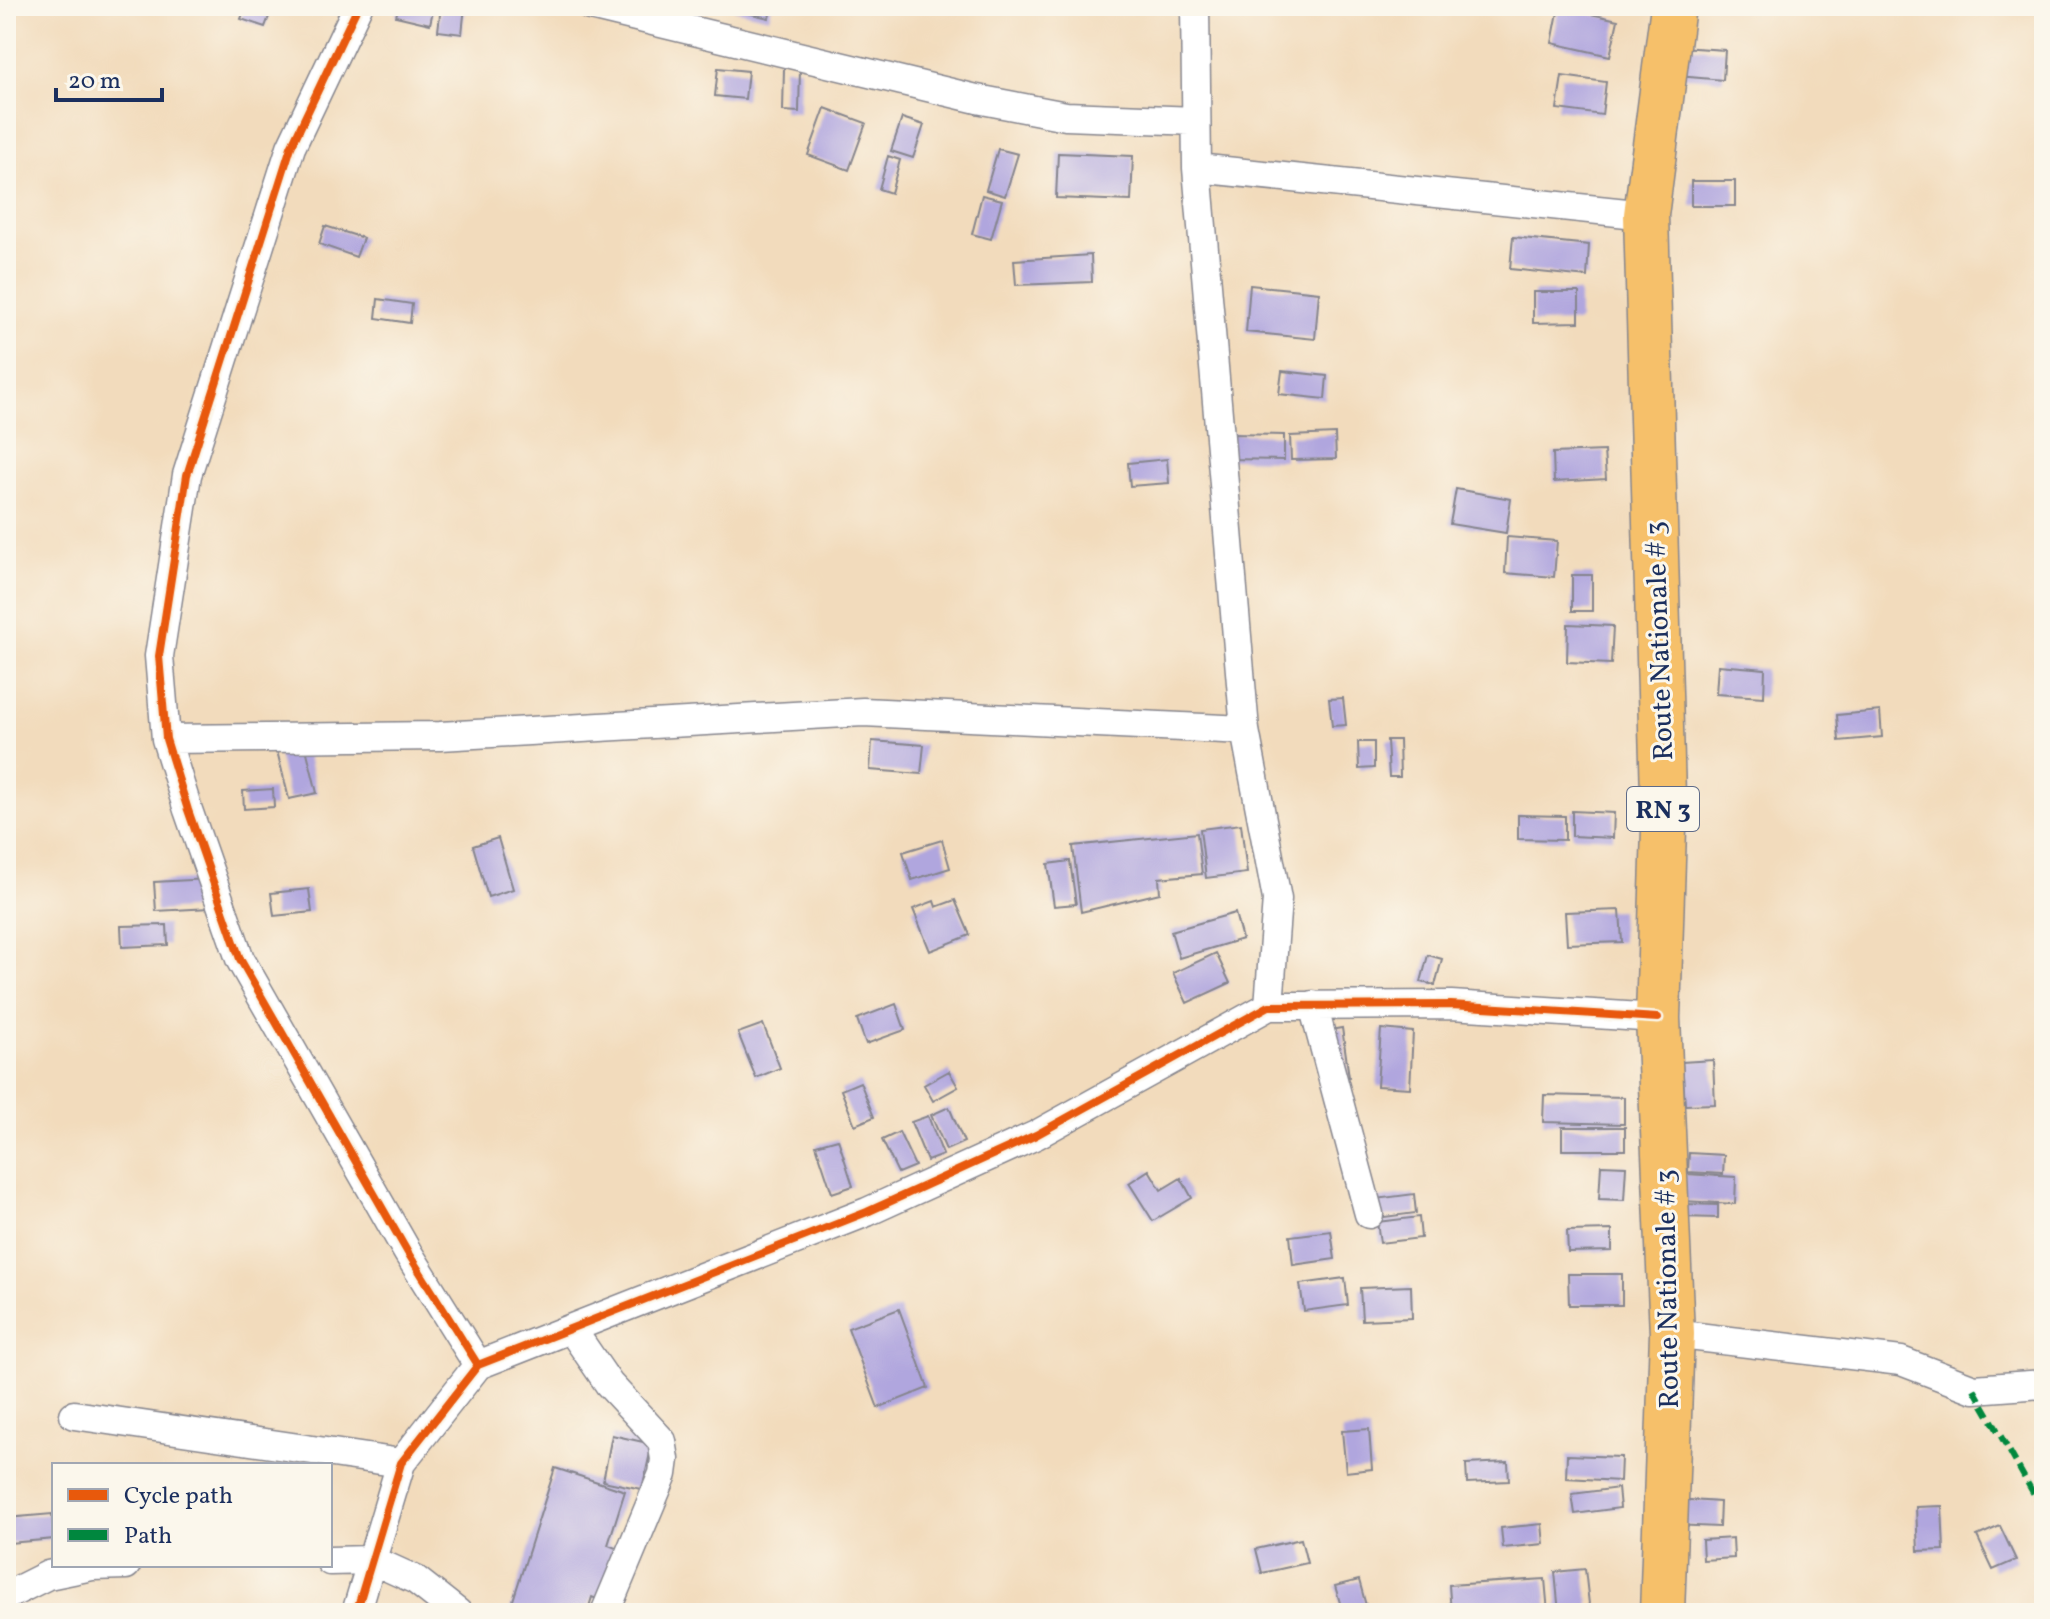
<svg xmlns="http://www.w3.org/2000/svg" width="2050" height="1619" viewBox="0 0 2050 1619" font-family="Vollkorn,serif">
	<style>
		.building { fill: #b0a6de }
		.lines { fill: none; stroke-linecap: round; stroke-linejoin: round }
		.minor-casing { stroke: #86858d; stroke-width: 31 }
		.primary-casing { stroke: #86858d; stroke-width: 47 }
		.minor { stroke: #fff; stroke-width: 28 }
		.primary { stroke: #f6c06b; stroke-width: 44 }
		.quiet { stroke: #00873e; stroke-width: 6; stroke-dasharray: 12 6; stroke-linecap: butt }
		.cycleway-casing { stroke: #fbf7ec; stroke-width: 13 }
		.cycleway { stroke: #e8590c; stroke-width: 8 }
		.labels { text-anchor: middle; stroke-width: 6; stroke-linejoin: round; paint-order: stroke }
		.shield { fill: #fbf7ec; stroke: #5e6b89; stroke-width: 2 }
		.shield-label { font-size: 26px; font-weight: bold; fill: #1b2f5e }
		.street-label { font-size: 28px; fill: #1b2f5e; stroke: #fbf7ec }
	</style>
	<rect width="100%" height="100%" fill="#fbf7ec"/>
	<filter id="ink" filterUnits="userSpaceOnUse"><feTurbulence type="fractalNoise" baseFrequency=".0125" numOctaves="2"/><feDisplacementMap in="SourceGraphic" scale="16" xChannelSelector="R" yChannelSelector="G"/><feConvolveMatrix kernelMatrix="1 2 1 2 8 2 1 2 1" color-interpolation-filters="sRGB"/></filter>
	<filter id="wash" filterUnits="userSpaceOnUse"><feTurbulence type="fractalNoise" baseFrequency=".006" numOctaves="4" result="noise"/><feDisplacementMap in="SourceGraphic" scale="32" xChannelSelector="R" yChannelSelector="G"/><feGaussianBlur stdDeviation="1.8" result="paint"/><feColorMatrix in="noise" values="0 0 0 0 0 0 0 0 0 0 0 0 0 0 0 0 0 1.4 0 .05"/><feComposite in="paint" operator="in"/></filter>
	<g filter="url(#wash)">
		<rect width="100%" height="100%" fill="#f2dbbc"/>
		<g id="blocks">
			<!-- building -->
			<path class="building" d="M246,6h27l-8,21 -24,-8z
				M399,6h35l-4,18 -34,-8z
				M441,6h24l-3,28 -24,-3z
				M735,6h37l-3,12 -35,-8z
				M1559,7l59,13 -8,36 -58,-13z
				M1680,47l45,3 -2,30 -45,-4z
				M718,68l30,3 -3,28 -30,-3z
				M784,68h16l-1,44 -16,-1z
				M1562,76l44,6 -4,33 -45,-6z
				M825,108l41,15 -17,47 -41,-15z
				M902,118l22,7 -11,33 -22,-7z
				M998,149l20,5 -13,42 -19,-6z
				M1058,153l75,3 -2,45 -75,-3z
				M888,156l12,4 -9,33 -12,-4z
				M1691,181h44v25h-44z
				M982,195l20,5 -11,39 -19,-5z
				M325,226l38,12 -7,19 -37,-13z
				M1513,237l76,8 -2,32 -77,-8z
				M1091,255l1,27 -76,3 -2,-25z
				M1250,285l69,7 -4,47 -69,-7z
				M1533,292h46v30l-46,1z
				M378,299l34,5 -2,19 -34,-5z
				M1282,371l45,5 -2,23 -46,-5z
				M1232,434l52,1v25l-53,-1z
				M1335,434l1,25 -45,1 -1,-24z
				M1604,451l2,28 -52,3 -1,-29z
				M1167,459l2,24 -39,3 -2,-23z
				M1456,489l55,10 -5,34 -56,-9z
				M1507,537l50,4 -3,36 -49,-4z
				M1572,575h20v36h-20z
				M1568,624l45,2 -2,38 -44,-2z
				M1718,665l47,4 -1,28 -48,-3z
				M1343,698l3,27 -14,1 -3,-27z
				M1880,711l2,26 -43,4 -2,-26z
				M1387,740h12l1,37h-11z
				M872,741l52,4 -3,29 -51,-4z
				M1358,742h16v26l-15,1z
				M305,744l12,49 -28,6 -12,-48z
				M273,789l1,18 -30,2 -1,-18z
				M1572,811l42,2 -1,25 -41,-2z
				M1518,815l47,1v24l-47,-1z
				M1241,824l6,49 -41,5 -6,-49z
				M1197,833l5,41 -43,4 1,15 -79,19 -8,-66z
				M498,838l15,51 -25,8 -15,-51z
				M942,840l8,28 -38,12 -9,-28z
				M1070,861l6,43 -22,2 -6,-42z
				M209,879l1,29 -54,3 -2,-29z
				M309,889l3,23 -38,4 -3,-23z
				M955,900l15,35 -40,16 -17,-42 21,-8 2,6z
				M1620,910l2,32 -55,2 -2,-32z
				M1235,913l7,26 -63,19 -8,-27z
				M167,925l1,20 -46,2 -1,-21z
				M1216,953l14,30 -43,20 -14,-30z
				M1428,955l14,4 -7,26 -14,-3z
				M896,1004l9,26 -39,14 -9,-25z
				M763,1024l17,44 -24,10 -18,-45z
				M1342,1028l7,49 -24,3 -7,-48z
				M1381,1029l32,3 -3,56 -33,-2z
				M1713,1060l2,44 -30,1 -3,-43z
				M949,1071l9,16 -25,14 -9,-16z
				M860,1082l14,35 -19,8 -14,-35z
				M1544,1095l80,2v27l-81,-2z
				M949,1107l15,35 -18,8 -15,-35z
				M928,1116l15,39 -16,6 -16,-39z
				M1562,1127h63v23h-63z
				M899,1132l16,34 -17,7 -16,-33z
				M838,1139l15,47 -21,7 -16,-48z
				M1689,1153l35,2 -1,19 -35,-2z
				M1601,1165l25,1 -2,34 -25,-1z
				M1149,1170l12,20 20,-12 11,20 -39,23 -24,-38z
				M1685,1174l51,3 -1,27 -51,-3z
				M1414,1194l2,19 -39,5 -2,-19z
				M1683,1204l35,1v13l-35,-1z
				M1419,1217l2,21 -41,5 -3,-21z
				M1612,1230v21l-44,1 -1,-21z
				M1331,1231l4,28 -42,6 -3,-29z
				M1568,1274h54v31h-53z
				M1345,1278l3,27 -44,6 -4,-27z
				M1411,1286l1,32 -50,2 -2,-32z
				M899,1309l29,79 -50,20 -30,-80z
				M1369,1429l3,40 -26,3 -4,-41z
				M612,1435l40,9 -10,45 -39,-8z
				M1567,1455l54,2 -1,24 -54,-3z
				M1508,1462l1,19 -42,2 -1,-19z
				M555,1468l70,23 -17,54 18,7 -19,51 -15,-6 -5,16h-78z
				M1618,1488l2,20 -45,6 -3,-20z
				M1674,1499l46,3 -1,25 -46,-2z
				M1942,1506l2,44 -26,1 -2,-44z
				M52,1514l2,25 -45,4 -2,-25z
				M1542,1524l2,20 -41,4 -2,-20z
				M2000,1526l16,34 -23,10 -16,-34z
				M1733,1538l1,20 -31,2 -1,-20z
				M1301,1539l6,24 -45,10 -6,-24z
				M1585,1569l5,44h-31l-4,-41z
				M1545,1579l3,34h-97l-2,-28z
				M1359,1580l9,33h-25l-8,-27z"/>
		</g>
	</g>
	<g filter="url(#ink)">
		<use href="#blocks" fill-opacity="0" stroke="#86858d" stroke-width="2"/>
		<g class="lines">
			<defs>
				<path id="minor" d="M358,6l-67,141 -104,328 -28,181 7,83 22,71 52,149 168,294 70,112
					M590,6l387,93 89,17 130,5
					M1195,6l2,162 48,562 32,169 -8,107
					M1197,168l449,47
					M166,739l274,-3 423,-24 382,18
					M1313,1005l56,209
					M572,1330l37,54 53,57 3,18 -2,15 -58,139
					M1672,1334l229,27 73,28 70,-5
					M74,1415l327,48
					M330,1561l42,-1 44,20 42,33
					M6,1596l42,-21 44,-9 34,-1
					M356,1613l45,-150 77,-98 389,-153 169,-77 233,-129 182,-1 207,13"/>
				<path id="primary" d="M1662,1613l10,-279 -14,-316 6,-189 -18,-614 27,-209"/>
			</defs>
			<!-- minor casing -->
			<use href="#minor" class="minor-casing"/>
			<!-- primary casing -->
			<use href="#primary" class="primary-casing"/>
			<!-- minor -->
			<use href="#minor" class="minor"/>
			<!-- primary -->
			<use href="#primary" class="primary"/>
			<!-- quiet -->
			<path class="quiet" d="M1974,1389l70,123"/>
			<defs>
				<path id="cycleway" d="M358,6l-67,141 -104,328 -28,181 7,83 22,71 52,149 168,294 70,112
					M356,1613l45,-150 77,-98 389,-153 169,-77 233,-129 182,-1 207,13"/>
			</defs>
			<!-- cycleway casing -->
			<use href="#cycleway" class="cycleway-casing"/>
			<!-- cycleway -->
			<use href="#cycleway" class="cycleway"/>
		</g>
	</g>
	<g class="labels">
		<!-- shield labels -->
		<rect class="shield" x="1627" y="787" width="72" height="44" rx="6"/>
		<g class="shield-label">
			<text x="1663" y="818">RN 3</text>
		</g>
		<!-- street labels -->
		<g class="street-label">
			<text transform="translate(1658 641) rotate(-92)" y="10">Route Nationale # 3</text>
			<text transform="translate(1666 1289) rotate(-91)" y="10">Route Nationale # 3</text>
		</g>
	</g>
	<!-- margin -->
	<rect width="2050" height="1619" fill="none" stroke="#fbf7ec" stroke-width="32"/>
	<!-- legend -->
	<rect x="52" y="1463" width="280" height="104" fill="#fbf7ec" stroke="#a1a7b3" stroke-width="2"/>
	<rect x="68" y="1489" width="40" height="12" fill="#e8590c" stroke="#a1a7b3" stroke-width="2"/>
	<text x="124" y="1503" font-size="24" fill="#1b2f5e">Cycle path</text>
	<rect x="68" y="1529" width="40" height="12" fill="#00873e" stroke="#a1a7b3" stroke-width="2"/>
	<text x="124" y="1543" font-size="24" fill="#1b2f5e">Path</text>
	<!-- scale -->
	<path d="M56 88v12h106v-12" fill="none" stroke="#1b2f5e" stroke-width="4"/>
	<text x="68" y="88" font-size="24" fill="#1b2f5e" stroke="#fbf7ec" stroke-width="6" paint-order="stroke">20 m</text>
</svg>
